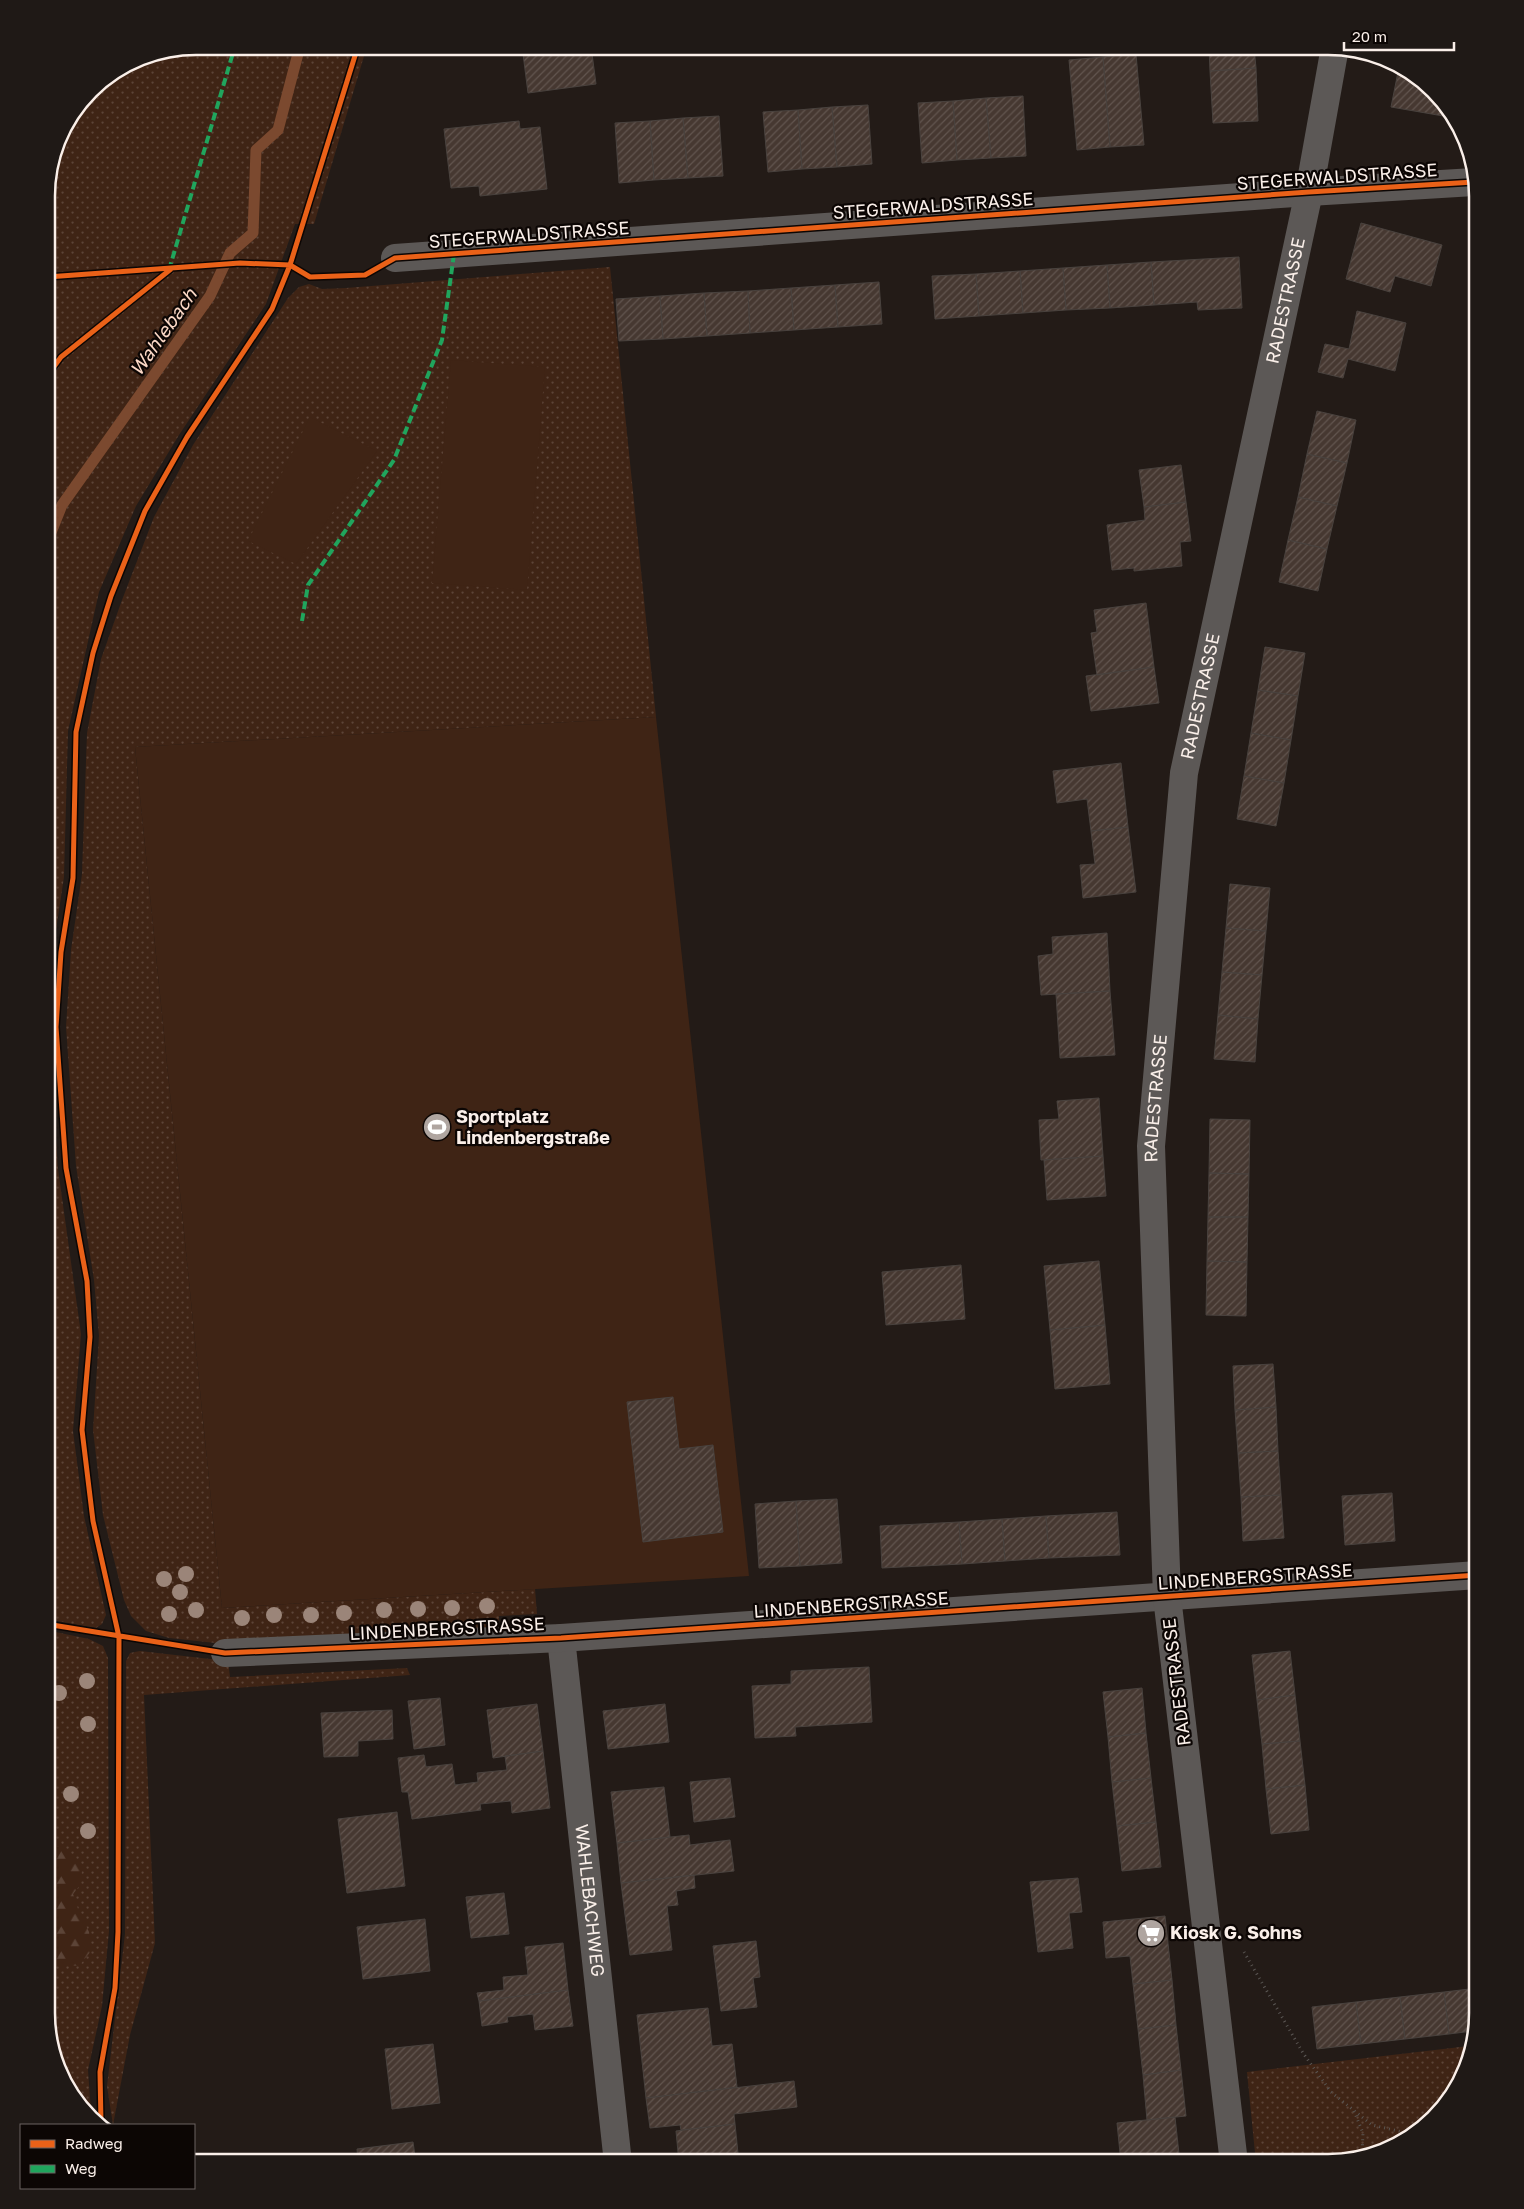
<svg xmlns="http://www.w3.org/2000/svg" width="1524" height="2209" viewBox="0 0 1524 2209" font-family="'Golos Text',sans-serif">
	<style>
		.green { fill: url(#green-dots) }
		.forest { fill: url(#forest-firs) }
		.pitch { fill: #3f2415 }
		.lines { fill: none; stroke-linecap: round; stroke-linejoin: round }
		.stream { stroke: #7b492f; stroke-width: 11 }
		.building { fill: url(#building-hatch); stroke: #49423e }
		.path { stroke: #5a5653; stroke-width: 3; stroke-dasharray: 1 4; stroke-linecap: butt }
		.minor { stroke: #5c5856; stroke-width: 28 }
		.quiet { stroke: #20a55d; stroke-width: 4; stroke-dasharray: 8 4; stroke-linecap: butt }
		.cycleway-casing { stroke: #0c0604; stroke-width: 8 }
		.cycleway { stroke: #ea6118; stroke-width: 5 }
		.tree { fill: #9b8579 }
		.labels { text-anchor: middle; stroke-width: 4.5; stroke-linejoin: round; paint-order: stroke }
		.street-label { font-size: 18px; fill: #faefe9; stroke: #0c0604 }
		.poi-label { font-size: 18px; font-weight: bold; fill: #faefe9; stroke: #0c0604; text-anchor: start }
		.water-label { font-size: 19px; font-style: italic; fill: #fbd8c6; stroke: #0c0604 }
		.rim { fill: none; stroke: #faefe9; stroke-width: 2.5 }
	</style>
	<defs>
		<pattern id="green-dots" width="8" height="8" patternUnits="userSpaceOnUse" patternTransform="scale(1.25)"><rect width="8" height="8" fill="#3f2415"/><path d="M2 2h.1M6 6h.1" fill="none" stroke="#5c4437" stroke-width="1.8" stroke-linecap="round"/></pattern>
		<pattern id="forest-firs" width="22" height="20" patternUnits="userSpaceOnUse" patternTransform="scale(1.25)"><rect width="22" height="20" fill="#3f2415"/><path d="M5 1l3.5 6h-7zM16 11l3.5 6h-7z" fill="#5c4437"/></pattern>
		<pattern id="building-hatch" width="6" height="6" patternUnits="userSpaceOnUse" patternTransform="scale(1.25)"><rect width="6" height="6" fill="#463831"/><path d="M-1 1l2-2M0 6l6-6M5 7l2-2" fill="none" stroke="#62554f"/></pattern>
	</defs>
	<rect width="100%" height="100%" fill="#231b17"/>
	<!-- green -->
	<path class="green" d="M196,46h171l-53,178h-19l-29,80 -87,131 -43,71 -37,86 -31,139 -4,146 -11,73 -5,76 10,143 23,165 -8,97 11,85 22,99 -4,9 -6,4 -50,-9 1,-1432 11,-48 32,-49 49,-32z
		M610,267l46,450 -521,30 87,861 313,-19 2,25 -38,2v12l-274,16 -56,-6 -23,-7 -15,-15 -7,-16 -21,-85 -10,-85 6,-94 -5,-56 -18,-114 -10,-139 5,-77 11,-76 5,-141 14,-74 21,-59 32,-83 39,-72 95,-147 11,-11 10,-3 13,5 24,-1z
		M46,1630l43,9 14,7 5,12 1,273 -7,75 -14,64 3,42 -25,-25 -20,-74z
		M140,1651l88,10 2,16 177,-9 3,7 -266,20 11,248 -25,92 -17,90 -6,-39 18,-152 1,-273 4,-8z
		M1469,2046l-12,42 -55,55 -74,20h-72l-9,-91z"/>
	<!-- forest -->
	<path class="forest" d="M46,1843c17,3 25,12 36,24l-1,17 -8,10 5,15 11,23 2,19 -12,15 -17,-1 -16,-16z"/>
	<!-- pitch -->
	<path class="pitch" d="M451,360l94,7 -18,223 -95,-7z
		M310,417l67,34 -81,113 -48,-23z
		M656,717l93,859 -527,32 -87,-861z"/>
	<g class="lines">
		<!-- stream -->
		<path class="stream" d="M46,545l16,-40 148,-209 20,-43 23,-20 3,-83 22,-20 22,-84"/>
	</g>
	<!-- building -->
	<path class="building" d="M522,46h69l5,38 -68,9z
		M1209,47h45l2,21 -46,3z
		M1136,54l8,91 -34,2 -7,-90z
		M1103,57l7,90 -33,3 -8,-90z
		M1399,67l12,4 39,42 -1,4 -58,-10z
		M1256,68l2,53 -45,2 -3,-52z
		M1023,96l3,60 -35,2 -5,-60z
		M986,98l5,60 -34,2 -4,-59z
		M953,101l4,59 -35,3 -4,-60z
		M868,105l4,59 -35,3 -5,-60z
		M832,107l5,60 -35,2 -4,-59z
		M798,110l4,59 -34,3 -5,-60z
		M719,116l4,60 -35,2 -5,-60z
		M683,118l5,60 -34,2 -4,-59z
		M519,121l1,8 20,-2 7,62 -67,7 -1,-10 -28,2 -7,-59z
		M650,121l4,59 -35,3 -4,-60z
		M1361,223l81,22 -11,41 -36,-10 -5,16 -44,-13z
		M1239,257l3,51 -44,2 -1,-8 -43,3 -3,-43z
		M1151,262l3,43 -44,3 -3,-43z
		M1107,265l3,43 -44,2 -3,-42z
		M1063,268l3,42 -43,3 -3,-42z
		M1020,271l3,42 -44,3 -3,-42z
		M976,274l3,42 -44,3 -3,-43z
		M879,282l3,42 -44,3 -3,-42z
		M835,285l3,42 -44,3 -3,-42z
		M791,288l3,42 -44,3 -2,-42z
		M748,291l2,42 -43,3 -3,-43z
		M704,293l3,43 -44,3 -3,-43z
		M660,296l3,43 -44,2 -3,-42z
		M1357,311l49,12 -11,48 -47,-12 -5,19 -25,-6 7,-28 24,5z
		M1317,411l39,9 -9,43 -40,-9z
		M1307,454l40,9 -10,43 -39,-9z
		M1181,465l5,37 -42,5 -5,-37z
		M1298,497l39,9 -10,43 -39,-9z
		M1186,502l5,39 -11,1 2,24 -48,5v-3l-22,2 -5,-45 38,-5 -1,-13z
		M1288,540l39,9 -9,42 -39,-9z
		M1146,603l8,64 -57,8 -6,-42 6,-1 -3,-22z
		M1265,647l40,6 -7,43 -40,-6z
		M1154,667l5,36 -68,8 -5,-35z
		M1258,690l40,6 -7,44 -40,-7z
		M1251,733l40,7 -7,43 -40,-7z
		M1121,763l7,64 -37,4 -4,-32 -30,4 -4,-32z
		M1244,776l40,7 -8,43 -39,-7z
		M1128,827l8,65 -53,6 -3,-33 15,-1 -4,-33z
		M1230,884l40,4 -4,43 -40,-3z
		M1226,928l40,3 -4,44 -40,-3z
		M1107,933l3,58 -69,4 -3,-39 15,-2 -1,-17z
		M1222,972l40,3 -4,44 -40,-4z
		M1110,991l5,64 -55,3 -4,-64z
		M1218,1015l40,4 -3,43 -41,-3z
		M1099,1098l4,58 -62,4 -2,-40 20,-1 -2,-18z
		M1210,1119l40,1 -1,54 -40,-1z
		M1103,1156l3,40 -59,4 -3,-40z
		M1209,1173l40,1 -1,43h-40z
		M1208,1217h40l-1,45 -40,-1z
		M1099,1261l6,64 -55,5 -6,-64z
		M1207,1261l40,1 -1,54 -40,-1z
		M961,1265l4,54 -79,6 -4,-53z
		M1105,1325l5,59 -55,5 -5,-59z
		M1273,1364l3,43 -41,3 -2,-44z
		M673,1397l6,52 34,-4 10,87 -80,10 -16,-140z
		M1276,1407l2,44 -40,2 -3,-43z
		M1278,1451l3,44 -40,2 -3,-44z
		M1392,1493l3,48 -50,4 -3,-49z
		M1281,1495l3,43 -41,3 -2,-44z
		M837,1499l5,64 -42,3 -4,-65z
		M796,1501l4,65 -41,2 -4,-64z
		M1117,1512l3,43 -71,3 -3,-42z
		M1046,1516l3,42 -44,3 -3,-42z
		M1002,1519l3,42 -43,3 -3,-42z
		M959,1522l3,42 -80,4 -2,-42z
		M1290,1651l5,44 -38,5 -5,-45z
		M869,1667l3,55 -77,5 1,9 -41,2 -3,-52 39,-2v-13z
		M1142,1688l4,45 -38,4 -5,-45z
		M1295,1695l5,46 -38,3 -5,-44z
		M440,1698l5,47 -31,4 -6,-48z
		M537,1704l6,47 -50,7 -6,-48z
		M665,1704l4,38 -61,7 -5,-38z
		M392,1710l1,29 -35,2v15l-34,1 -3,-44z
		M1146,1733l5,45 -39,4 -4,-45z
		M1300,1741l5,44 -39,4 -4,-45z
		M543,1751l7,57 -38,5 -1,-12 -31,3 1,6 -69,9 -4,-27h-6l-4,-34 26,-3 2,12 26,-3 3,21 23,-3 -1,-9 30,-3 -2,-14z
		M730,1778l5,39 -41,5 -4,-40z
		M1151,1778l5,44 -39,4 -5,-44z
		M1305,1785l4,45 -38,4 -5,-45z
		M664,1787l6,50 -53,6 -6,-51z
		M397,1812l8,74 -58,7 -9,-74z
		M1156,1822l5,45 -39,4 -5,-45z
		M689,1835l1,10 40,-5 4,31 -113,12 -4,-40z
		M694,1875l1,13 -19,3 2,14 -11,1 5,44 -42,5 -9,-72z
		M1078,1878l4,34 -13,1 4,35 -35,4 -8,-70z
		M504,1893l5,41 -38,4 -5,-41z
		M1165,1916l7,64 -39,4 -3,-28 -24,2 -3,-36z
		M425,1919l5,52 -67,8 -6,-52z
		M756,1941l4,36 -7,1 4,29 -36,4 -8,-65z
		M563,1943l5,47 -89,11 -2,-8 27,-3 -1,-13 25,-2 -3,-28z
		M1172,1980l4,45 -38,4 -5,-45z
		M1478,1988v25l-5,18 -24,3 -5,-42z
		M568,1990l5,36 -38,4 -2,-16 -26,3 1,5 -26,4 -3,-25z
		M1444,1992l5,42 -44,5 -5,-42z
		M1400,1997l5,42 -44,5 -5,-42z
		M1356,2002l5,42 -44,5 -5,-42z
		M708,2008l4,38 20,-2 5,43 -91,11 -9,-83z
		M1176,2025l5,45 -38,5 -5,-46z
		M433,2044l7,59 -48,6 -7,-60z
		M1181,2070l5,46 -39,4 -4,-45z
		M794,2081l3,26 -63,7 1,10 -54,6 -1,-5 -30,3 -4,-30z
		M1175,2117l5,46h-59l-4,-40z
		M735,2124l4,39h-60l-3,-32z
		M413,2142l3,21 -58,-1 -1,-13z"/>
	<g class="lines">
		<!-- path -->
		<path class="path" d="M47,277l193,-14 50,2
			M1244,1952l59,101 28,39 41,33 39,9
			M1354,2111l9,22 -1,20"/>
		<!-- minor -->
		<g class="minor">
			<path d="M395,258l914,-66 165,-10"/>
			<path id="s1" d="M561,1638l57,525"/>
			<path d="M225,1653l336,-15 917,-63"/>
			<path id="s2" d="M1234,2163l-67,-566 -16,-451 33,-373 125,-581 26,-145"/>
		</g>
		<!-- quiet -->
		<path class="quiet" d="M169,270l66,-224
			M302,621l6,-36 86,-125 48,-120 12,-86"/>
		<defs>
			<path id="cycleway" d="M47,277l193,-14 50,2 20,12 55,-2 30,-17 914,-66 165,-10
				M47,376l14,-19 110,-88
				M46,1624l179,29 336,-15 917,-63
				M101,2123l-1,-51 15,-84 3,-56 1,-295 -26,-116 -11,-91 8,-93 -3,-56 -21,-113 -10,-141 5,-75 12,-74 3,-146 17,-79 18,-57 34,-85 42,-74 85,-128 18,-44 68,-219"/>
		</defs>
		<!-- cycleway casing -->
		<use href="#cycleway" class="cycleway-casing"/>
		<!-- cycleway -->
		<use href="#cycleway" class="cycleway"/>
	</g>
	<!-- trees -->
	<g class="tree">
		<circle cx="186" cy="1574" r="8"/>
		<circle cx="164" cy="1579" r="8"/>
		<circle cx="180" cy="1592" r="8"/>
		<circle cx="487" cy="1606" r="8"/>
		<circle cx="452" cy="1608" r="8"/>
		<circle cx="418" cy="1609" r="8"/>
		<circle cx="196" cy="1610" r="8"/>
		<circle cx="384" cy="1610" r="8"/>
		<circle cx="344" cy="1613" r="8"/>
		<circle cx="169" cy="1614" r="8"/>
		<circle cx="274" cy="1615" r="8"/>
		<circle cx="311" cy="1615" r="8"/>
		<circle cx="242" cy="1618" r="8"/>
		<circle cx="87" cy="1681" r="8"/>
		<circle cx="59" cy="1693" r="8"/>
		<circle cx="88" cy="1724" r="8"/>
		<circle cx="71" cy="1794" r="8"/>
		<circle cx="88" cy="1831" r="8"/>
	</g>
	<!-- icons -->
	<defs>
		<symbol id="stadium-disc" viewBox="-11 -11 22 22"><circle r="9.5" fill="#afa5a0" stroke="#0c0604"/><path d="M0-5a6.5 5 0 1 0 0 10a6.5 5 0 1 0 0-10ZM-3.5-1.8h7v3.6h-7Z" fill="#fff"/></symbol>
		<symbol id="supermarket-disc" viewBox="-11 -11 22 22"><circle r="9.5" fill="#afa5a0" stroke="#0c0604"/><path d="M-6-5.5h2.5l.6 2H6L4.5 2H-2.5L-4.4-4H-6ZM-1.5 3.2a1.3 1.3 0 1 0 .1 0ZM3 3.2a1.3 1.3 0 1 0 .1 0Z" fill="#fff"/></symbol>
	</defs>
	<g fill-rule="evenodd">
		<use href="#stadium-disc" x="421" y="1111" width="32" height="32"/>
		<use href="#supermarket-disc" x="1135" y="1917" width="32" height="32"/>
	</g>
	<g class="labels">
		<!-- street labels -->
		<g class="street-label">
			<text transform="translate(1337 177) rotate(-4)" y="6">STEGERWALDSTRASSE</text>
			<text transform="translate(933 206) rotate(-4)" y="6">STEGERWALDSTRASSE</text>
			<text transform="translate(529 235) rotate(-4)" y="6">STEGERWALDSTRASSE</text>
			<text dy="6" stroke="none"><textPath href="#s2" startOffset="1879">RADESTRASSE</textPath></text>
			<text dy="6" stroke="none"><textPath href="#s2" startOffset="1474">RADESTRASSE</textPath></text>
			<text dy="6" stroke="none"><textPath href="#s2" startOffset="1069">RADESTRASSE</textPath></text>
			<text transform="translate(1255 1577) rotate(-4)" y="6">LINDENBERGSTRASSE</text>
			<text transform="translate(851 1605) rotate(-4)" y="6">LINDENBERGSTRASSE</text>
			<text transform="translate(447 1629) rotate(-3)" y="6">LINDENBERGSTRASSE</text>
			<text transform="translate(1177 1682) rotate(-97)" y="6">RADESTRASSE</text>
			<text dy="6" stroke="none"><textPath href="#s1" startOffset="264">WAHLEBACHWEG</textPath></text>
		</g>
		<!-- poi labels -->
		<g class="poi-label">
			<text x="456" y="1123">Sportplatz<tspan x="456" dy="21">Lindenbergstraße</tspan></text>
			<text x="1170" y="1939">Kiosk G. Sohns</text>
		</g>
		<!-- water labels -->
		<g class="water-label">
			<text transform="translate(163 332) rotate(-55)" y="7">Wahlebach</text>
		</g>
	</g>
	<!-- crop -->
	<path d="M0 0H1524V2209H0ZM196 55H1328A141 141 0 0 1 1469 196V2013A141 141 0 0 1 1328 2154H196A141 141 0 0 1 55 2013V196A141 141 0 0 1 196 55Z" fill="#1f1916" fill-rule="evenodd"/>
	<path class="rim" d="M196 55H1328A141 141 0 0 1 1469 196V2013A141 141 0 0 1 1328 2154H196A141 141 0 0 1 55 2013V196A141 141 0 0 1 196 55Z"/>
	<!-- legend -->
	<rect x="20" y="2124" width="175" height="65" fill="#0c0604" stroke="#6b6360"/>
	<rect x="30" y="2140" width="25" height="8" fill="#ea6118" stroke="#6b6360"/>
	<text x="65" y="2149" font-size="15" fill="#faefe9">Radweg</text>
	<rect x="30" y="2165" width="25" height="8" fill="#20a55d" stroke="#6b6360"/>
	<text x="65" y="2174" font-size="15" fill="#faefe9">Weg</text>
	<!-- scale -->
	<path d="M1344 42v8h110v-8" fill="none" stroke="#faefe9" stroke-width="2.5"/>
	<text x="1352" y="42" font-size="15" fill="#faefe9" stroke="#0c0604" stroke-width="4" paint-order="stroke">20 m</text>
</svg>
